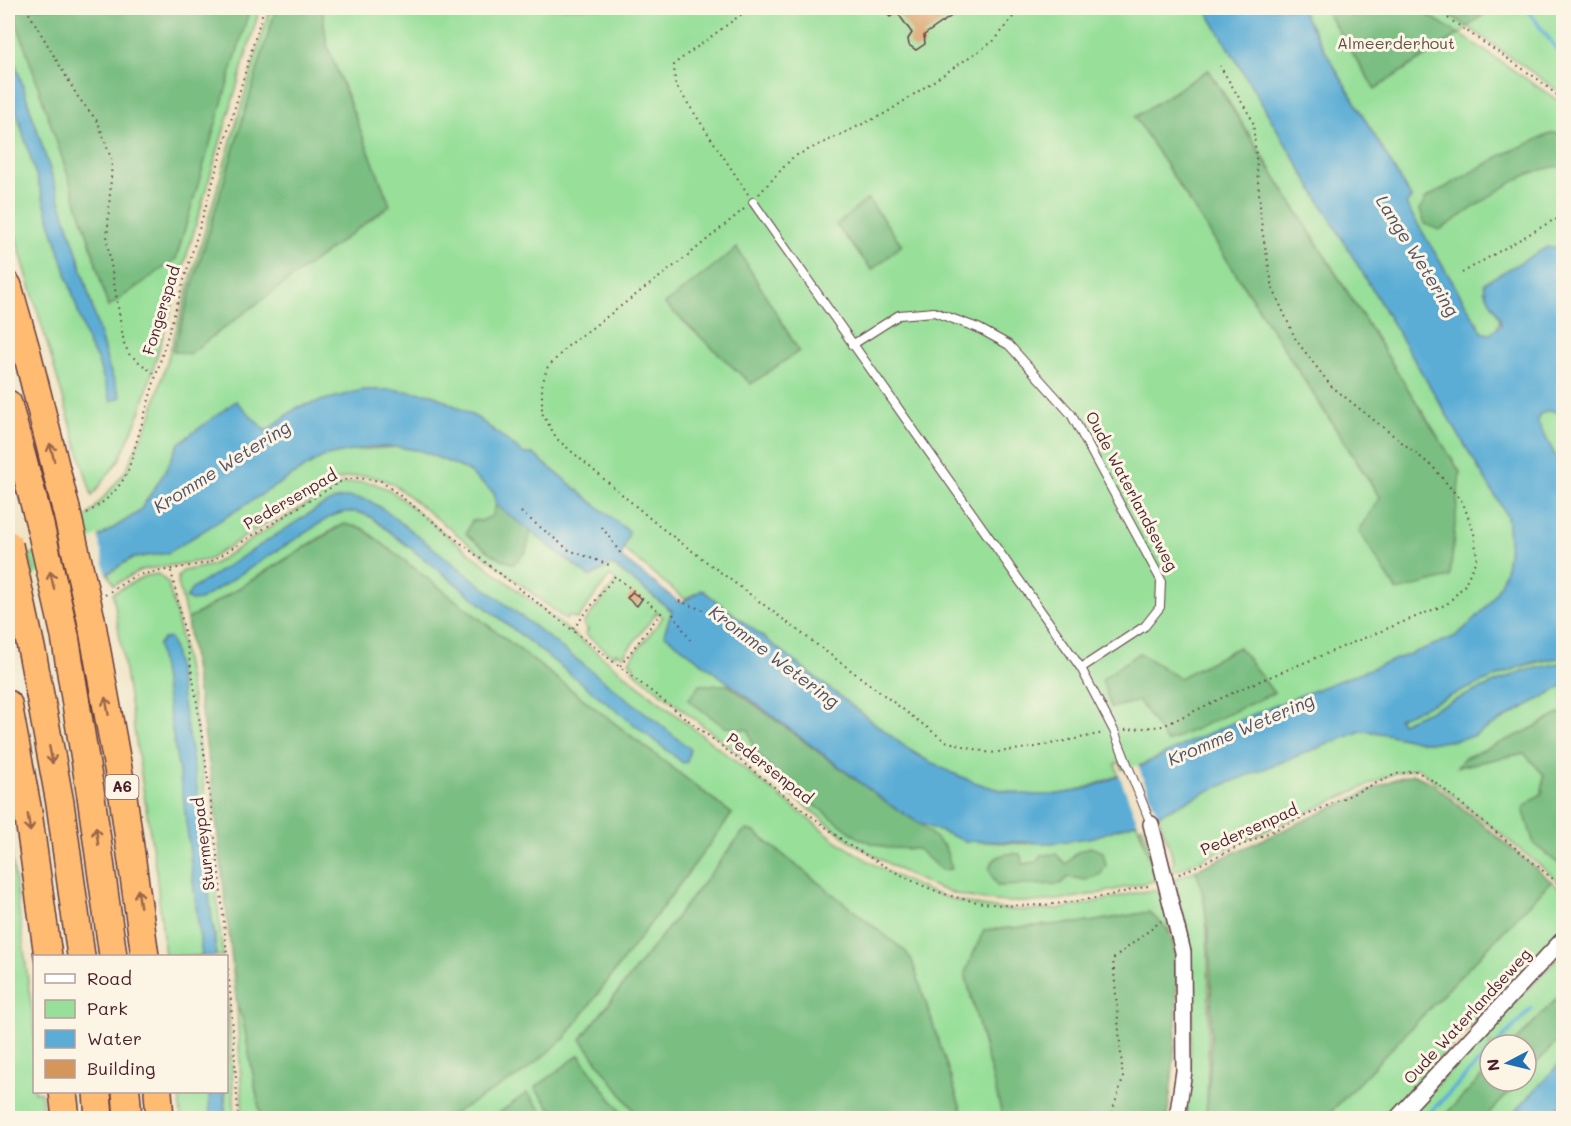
<svg xmlns="http://www.w3.org/2000/svg" width="1571" height="1126" viewBox="0 0 1571 1126" font-family="Mali,sans-serif">
	<style>
		.green { fill: #98df9a; stroke: #717f62; stroke-width: 1.5; fill-rule: evenodd }
		.forest { fill: #7abe82; stroke: #626e56; stroke-width: 1.5 }
		.water { fill: #5badd6; stroke: #526680; stroke-width: 1.5; fill-rule: evenodd }
		.pier { fill: #efe3c4 }
		.lines { fill: none; stroke-linecap: round; stroke-linejoin: round }
		.stream { stroke: #5badd6; stroke-width: 4 }
		.building { fill: #d5965c }
		.service-casing { stroke: #633c42; stroke-width: 10 }
		.minor-casing { stroke: #633c42; stroke-width: 18 }
		.motorway-casing { stroke: #633c42; stroke-width: 30 }
		.path { stroke: #633c42; stroke-width: 2; stroke-dasharray: 1.5 4.5; stroke-linecap: butt }
		.service { stroke: #fff; stroke-width: 8 }
		.minor { stroke: #fff; stroke-width: 15 }
		.motorway { stroke: #febb71; stroke-width: 27 }
		.motorway-bridge-casing { stroke: #633c42; stroke-width: 30; stroke-linecap: butt }
		.motorway-bridge { stroke: #febb71; stroke-width: 27 }
		.oneway { stroke: #9b654a }
		.labels { text-anchor: middle; stroke-width: 6; stroke-linejoin: round; paint-order: stroke }
		.shield { fill: #fcf5e5; stroke: #7f5f63; stroke-width: 1.5 }
		.shield-label { font-size: 15px; font-weight: bold; fill: #4a1f2b }
		.park-label { font-size: 16px; fill: #5e4f47; stroke: #fcf5e5 }
		.street-label { font-size: 16px; fill: #4a1f2b; stroke: #fcf5e5 }
		.water-label { font-size: 18px; font-style: italic; fill: #505167; stroke: #fcf5e5 }
	</style>
	<rect width="100%" height="100%" fill="#fcf5e5"/>
	<filter id="ink" filterUnits="userSpaceOnUse"><feTurbulence type="fractalNoise" baseFrequency=".0167" numOctaves="2"/><feDisplacementMap in="SourceGraphic" scale="12" xChannelSelector="R" yChannelSelector="G"/><feConvolveMatrix kernelMatrix="1 2 1 2 8 2 1 2 1" color-interpolation-filters="sRGB"/></filter>
	<filter id="wash" filterUnits="userSpaceOnUse"><feTurbulence type="fractalNoise" baseFrequency=".008" numOctaves="4" result="noise"/><feDisplacementMap in="SourceGraphic" scale="24" xChannelSelector="R" yChannelSelector="G"/><feGaussianBlur stdDeviation="1.35" result="paint"/><feColorMatrix in="noise" values="0 0 0 0 0 0 0 0 0 0 0 0 0 0 0 0 0 1.4 0 .05"/><feComposite in="paint" operator="in"/></filter>
	<g filter="url(#wash)">
		<rect width="100%" height="100%" fill="#efe3c4"/>
		<!-- green -->
		<path class="green" d="M8,8h4l7,16 71,218 18,65 142,-299h10l-120,405 -21,47 -27,36 -84,-285v-127l80,260 9,15 14,42 10,-4 -12,-29 -31,-112 -70,-215z
			M270,8h6l-103,343 154,-306 -5,-37h883l302,508c8,56 -9,87 -53,121l-261,104 -69,32 27,76 7,31c-70,16 -141,35 -212,11 -33,-11 -63,-31 -93,-48l-221,-173 2,-3 -5,-6 34,-44 -6,-5 -34,44 -7,-3 -3,3 -28,-22 3,-4 -5,-6 33,-43 -6,-5 -33,43 -8,-3 -3,4 -173,-136c-22,-11 -41,-10 -64,-1l-121,77 -67,10 -27,15 -6,-11 24,-16 36,-5 132,-84 22,-12 22,-6 54,-4 24,4 43,18 29,24 2,12 94,72 21,-12 3,1 58,45 -8,23 226,171 75,36 62,3 110,-21 16,45 -33,-106 -5,2 4,11c-19,7 -37,16 -57,19 -56,7 -108,-16 -154,-45l-206,-159 -17,9 -62,-50 6,-17 -96,-78h-9l-45,-35 -47,-25 -37,-4h-32l-65,17 -32,24 -87,12 -14,29 -26,40 -103,65 -28,13 26,-20 -5,-14 60,-41 36,-43 26,-56zM1208,70h1l251,402 -80,26 -245,-381zM1239,647l-72,95 -28,-42z
			M1300,8h24l51,81 -45,-81h233v86l-95,-67 -8,7 103,70v150l-4,-7 -75,43 16,28 -3,12 -7,4 -7,-1 -69,-115 -8,-14 5,-6z
			M1549,410l8,2 6,12v46l-26,-49 3,-7z
			M358,482l15,1 17,7 444,349c69,47 138,79 223,70 33,-3 65,-16 99,-19l8,7 6,37 -21,-22 -59,10 -106,8 -19,43 38,145h-39l-52,-157 -6,-9 -152,-120h-11l-162,207 58,79h-14l-46,-63 -44,33 23,30h-10l-21,-25 -35,25h-46l119,-80 167,-224 -370,-286 -25,-1 -150,93 -9,-38v-6l5,-5 29,-6 116,-75 14,-6zM350,497l18,3 15,9 278,216 26,37 -4,1 -312,-246c-15,-7 -26,-7 -41,0z
			M158,574l10,9 9,34 16,86 19,144 11,109h-7l-1,-22 -31,-131 18,153h-37l-9,-85 -43,-278 32,-17z
			M1561,657l1,6 -39,8 -122,52 -4,-5 122,-51z
			M1563,686v26l-105,55 66,-14 20,22 -2,18 17,71 4,-5v25l-145,-116 -23,5 -224,100 3,-13 -16,-45 50,-24 153,-60c20,0 36,6 56,10 16,3 40,-1 56,-5z
			M8,827l26,200v65h7l3,26h-36z
			M1196,870c11,29 11,60 12,91 2,48 0,96 -1,144l-2,13h-19l7,-113 -4,-53 -15,-73z
			M1551,881l12,11v35l-179,191h-59z
			M1563,952v40l-51,53h-22v23l-48,50h-37z
			M227,993l8,125h-10z
			M237,1006l6,14 18,98h-18z
			M1563,1035v25l-47,52 -7,6h-24l35,-37h6v-7z
			M179,1092h30l1,26h-29z"/>
		<!-- forest -->
		<path class="forest" d="M12,8h238l-74,251 -68,48 -18,-65z
			M276,8h46l5,37 63,160 -201,149 -16,-3z
			M1324,8h93l42,26 -84,55z
			M1439,8h52l-23,19z
			M1208,70l252,402 -10,105 -53,14 -38,-60 21,-34 -245,-380z
			M1552,133l11,1v32c-45,2 -85,42 -124,64l-14,-6 -5,-14 6,-12 76,-43z
			M868,199l34,46 -30,25 -36,-45z
			M737,248l62,103 -48,33 -86,-80z
			M496,505l35,26 -5,21 -13,12 -21,-10 -26,-20 6,-14 9,1 11,-5z
			M344,524l18,4 370,286 -167,224 -42,35 -77,45h-185l-18,-98 -6,-15 -25,-221 -25,-164z
			M1239,647l35,46 -107,49 -28,-41 -28,7 -9,-29 37,-26 40,25z
			M700,685h28l162,120 29,18 26,24 7,22 -11,1 -23,-21 -31,-1 -27,-9 -79,-59 -28,-31 -4,-19 -24,-3 -37,-27z
			M1563,712l1,147 -5,5 -25,-20 -11,-36 19,-15 2,-18 -20,-22 -67,14 7,-9 61,-26z
			M1413,774l19,9 119,98 -226,237h-120c8,-57 11,-196 -9,-248l199,-91z
			M747,830l7,2 152,120 6,9 52,157h-325l-58,-79 162,-207z
			M1090,847l13,5 3,13 -5,9 -15,6 -17,-3 -9,7 -63,2 -8,-17c4,-14 18,-17 31,-15l3,10 14,-2 4,-7 15,-1 10,10 10,-11z
			M1149,912c6,6 19,15 22,24 13,39 2,140 -4,182h-164l-38,-145 19,-43 106,-8z
			M1563,992v43l-37,39v-29h-14z
			M579,1055l46,63h-67l-23,-30z
			M1490,1068v13h30l-35,37h-43z
			M527,1093l21,25h-56z"/>
		<!-- water -->
		<path class="water" d="M1205,8h95l111,190 -5,6 8,14 69,115 7,1 11,-9c-1,-16 -17,-26 -17,-42l63,-36h12l4,7v170l-6,-12 -8,-2 -9,4 -3,7 26,49v216l-90,50c-16,4 -40,8 -56,5 -20,-4 -36,-10 -56,-10l-153,60 -50,24 -64,22 -41,6 -88,-2 -46,-18 -29,-18 -226,-171 8,-23 -58,-45 -3,-1 -21,12 -94,-72 -2,-12 -29,-24 -43,-18 -24,-4h-27l-49,10 -154,96 -36,5 -124,78 28,-59 103,-65 26,-40 14,-29 57,-42 30,30 32,-24 65,-17h32l37,4 47,25 45,35h9l96,78 -8,25 55,43 5,3 21,-13 206,159c40,25 84,45 131,46 52,2 107,-33 153,-54 85,-39 175,-70 262,-104 44,-34 61,-65 53,-121zM1561,658v5l-38,8 -122,52 -3,-5 121,-51 22,-7z
			M8,41l70,215 31,112 12,29 -10,4 -14,-42 -9,-15 -80,-260z
			M350,497l18,3 15,9 278,216 29,24 -3,13 -4,1 -312,-246c-15,-7 -26,-7 -41,0l-130,83 -9,1 -5,-3 6,-9 129,-83 15,-7z
			M170,638l4,12 24,143 18,163h-14l-18,-153 -26,-158 5,-6z
			M1563,1060v42l-15,16h-39z
			M209,1092h15l1,26h-15z"/>
		<!-- pier -->
		<path class="pier" d="M98,535l9,43 -99,61v-46z
			M1138,765l21,53 -20,8 -21,-54z"/>
		<g class="lines">
			<!-- stream -->
			<path class="stream" d="M1526,8l38,51
				M1496,1045l35,-36
				M1425,1118l65,-67"/>
		</g>
		<g id="blocks">
			<!-- building -->
			<path class="building" d="M883,8h36l3,3 5,-3h36l-39,27 1,9 -9,6 -7,-5 -1,-6 4,-6 -15,-21 -7,5z
				M632,592l10,7 -5,7 -10,-8z"/>
		</g>
	</g>
	<g filter="url(#ink)">
		<use href="#blocks" fill-opacity="0" stroke="#633c42" stroke-width="1.5"/>
		<g class="lines">
			<defs>
				<path id="service" d="M753,202l328,466 64,-42 15,-19 1,-27 -90,-166 -62,-69 -31,-17 -44,-16 -35,3 -47,30
					M1081,668l33,63 37,93"/>
				<path id="minor" d="M1151,824l32,128 1,119 -7,47
					M1397,1118l167,-180"/>
				<path id="motorway" d="M8,286l19,67 39,156
					M8,404l32,121
					M91,619l32,177 22,160
					M65,636l26,160 22,160
					M33,657l27,146 21,153
					M8,704l20,108 20,144
					M63,1092l3,26
					M97,1092l2,26
					M126,1092l2,26
					M158,1092l2,26"/>
			</defs>
			<!-- service casing -->
			<use href="#service" class="service-casing"/>
			<!-- minor casing -->
			<use href="#minor" class="minor-casing"/>
			<!-- motorway casing -->
			<use href="#motorway" class="motorway-casing"/>
			<!-- path -->
			<path class="path" d="M26,8l52,89 20,25 14,39 -5,80 17,102 5,11 25,20
				M1433,8l106,72 25,21
				M748,194l-73,-110 -1,-20 76,-56
				M759,194l34,-37 93,-44 109,-73 25,-32
				M744,209l-58,48 -118,89 -21,22 -5,18v27l15,26 102,87 286,215 45,12 46,-6 68,-14
				M1462,273l93,-54 9,5
				M521,512l48,38 43,16
				M87,513c19,-12 31,-22 41,-42l136,-463
				M602,527l19,27
				M171,571c22,90 34,183 45,275 10,91 18,181 22,272
				M105,595l31,-20 72,-12 135,-83 15,-2 23,3 469,365c27,15 53,32 81,43 73,29 147,15 221,-4
				M679,601l40,15 50,38
				M673,614l17,26
				M573,629l42,-53 46,37 -41,53
				M1125,730l38,-4 82,-39 202,-83 17,-18 13,-28 -3,-25 -11,-30 -30,-36 -102,-81 -35,-46 -23,-51 -11,-59 -9,-109 -33,-55
				M1179,874l217,-100 20,-3 19,11 129,106
				M1110,1118l13,-39 -10,-120 48,-38
				M1557,1118l7,-7"/>
			<!-- service -->
			<use href="#service" class="service"/>
			<!-- minor -->
			<use href="#minor" class="minor"/>
			<!-- motorway -->
			<use href="#motorway" class="motorway"/>
			<defs>
				<path id="motorway-bridge" d="M66,509l25,110
					M40,525l25,111
					M9,545l24,112"/>
			</defs>
			<!-- motorway-bridge casing -->
			<use href="#motorway-bridge" class="motorway-bridge-casing"/>
			<!-- motorway-bridge -->
			<use href="#motorway-bridge" class="motorway-bridge"/>
		</g>
		<!-- one-way arrows -->
		<defs><path id="oneway-shaft" d="M-6 0H5M1.5-3L5.5 0L1.5 3" fill="none" stroke-width="1.6" stroke-linecap="round" stroke-linejoin="round" transform="scale(1.5)"/></defs>
		<g class="oneway">
			<use href="#oneway-shaft" transform="translate(52 452) rotate(-104)"/>
			<use href="#oneway-shaft" transform="translate(52 580) rotate(-103)"/>
			<use href="#oneway-shaft" transform="translate(107 706) rotate(-100)"/>
			<use href="#oneway-shaft" transform="translate(51 755) rotate(79)"/>
			<use href="#oneway-shaft" transform="translate(29 823) rotate(82)"/>
			<use href="#oneway-shaft" transform="translate(97 836) rotate(-98)"/>
			<use href="#oneway-shaft" transform="translate(139 898) rotate(-98)"/>
		</g>
	</g>
	<g class="labels">
		<!-- shield labels -->
		<rect class="shield" x="105.5" y="775" width="33" height="24" rx="4.5"/>
		<g class="shield-label">
			<text x="122" y="792">A6</text>
		</g>
		<!-- park labels -->
		<g class="park-label">
			<text x="1396" y="49">Almeerderhout</text>
		</g>
		<!-- street labels -->
		<g class="street-label">
			<text transform="translate(161 310) rotate(-73)" y="6">Fongerspad</text>
			<text transform="translate(1132 491) rotate(62)" y="6">Oude Waterlandseweg</text>
			<text transform="translate(290 499) rotate(-30)" y="6">Pedersenpad</text>
			<text transform="translate(770 768) rotate(38)" y="6">Pedersenpad</text>
			<text transform="translate(1249 829) rotate(-24)" y="6">Pedersenpad</text>
			<text transform="translate(203 844) rotate(-97)" y="6">Sturmeypad</text>
			<text transform="translate(1467 1016) rotate(-47)" y="6">Oude Waterlandseweg</text>
		</g>
		<!-- water labels -->
		<g class="water-label">
			<text transform="translate(1417 256) rotate(58)" y="6">Lange Wetering</text>
			<text transform="translate(222 467) rotate(-32)" y="6">Kromme Wetering</text>
			<text transform="translate(774 657) rotate(37)" y="6">Kromme Wetering</text>
			<text transform="translate(1241 730) rotate(-23)" y="6">Kromme Wetering</text>
		</g>
	</g>
	<!-- margin -->
	<rect width="1571" height="1126" fill="none" stroke="#fcf5e5" stroke-width="30"/>
	<!-- legend -->
	<rect x="33" y="955" width="195" height="138" fill="#fcf5e5" stroke="#b59f9b" stroke-width="1.5"/>
	<rect x="45" y="974" width="30" height="9" fill="#ffffff" stroke="#b59f9b" stroke-width="1.5"/>
	<text x="87" y="985" font-size="18" fill="#4a1f2b">Road</text>
	<rect x="45" y="1000" width="30" height="18" fill="#98df9a" stroke="#b59f9b" stroke-width="1.5"/>
	<text x="87" y="1015" font-size="18" fill="#4a1f2b">Park</text>
	<rect x="45" y="1030" width="30" height="18" fill="#5badd6" stroke="#b59f9b" stroke-width="1.5"/>
	<text x="87" y="1045" font-size="18" fill="#4a1f2b">Water</text>
	<rect x="45" y="1060" width="30" height="18" fill="#d5965c" stroke="#b59f9b" stroke-width="1.5"/>
	<text x="87" y="1075" font-size="18" fill="#4a1f2b">Building</text>
	<!-- north arrow -->
	<g transform="translate(1508 1063) rotate(263)"><circle r="28" fill="#fcf5e5" stroke="#b59f9b" stroke-width="1.5"/>
	<path d="M0-4.5L10 22L0 15L-10 22Z" fill="#1f6fb2"/>
	<text y="-9" font-size="16" font-weight="bold" text-anchor="middle" fill="#4a1f2b">N</text>
	</g>
</svg>
